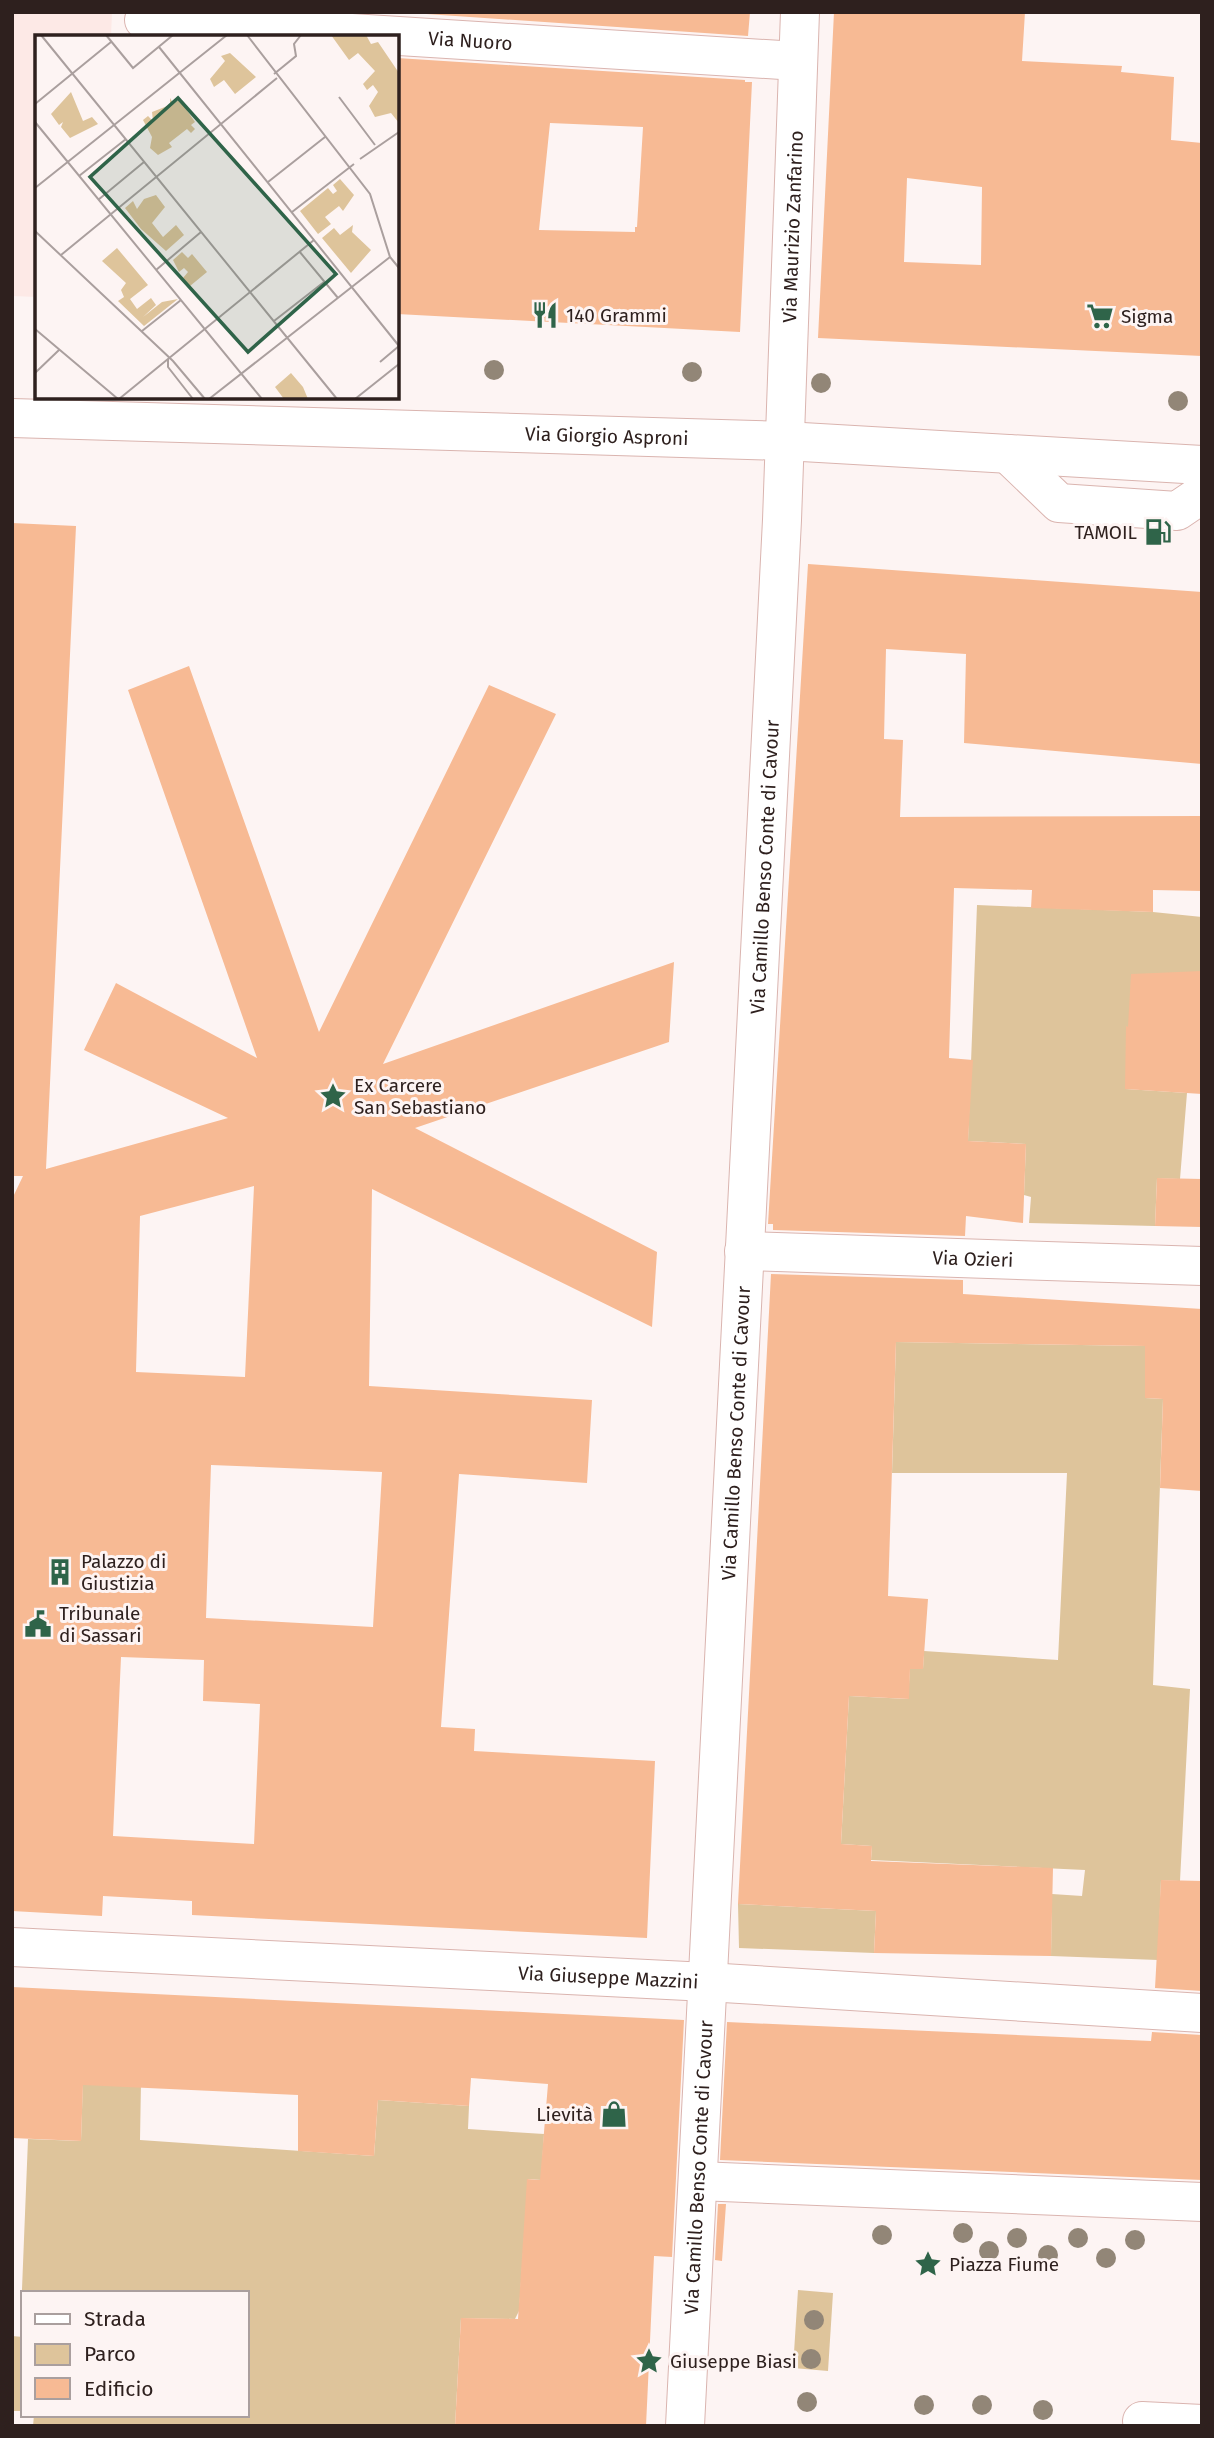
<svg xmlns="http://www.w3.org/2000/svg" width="1214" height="2438" viewBox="0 0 1214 2438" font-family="'Fira Sans',sans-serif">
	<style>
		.built { fill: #fde9e6 }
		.green { fill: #dec49b }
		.building { fill: #f7ba94; fill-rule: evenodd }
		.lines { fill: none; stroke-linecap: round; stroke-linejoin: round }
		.minor-casing { stroke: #dab4af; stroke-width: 40 }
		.minor { stroke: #fff; stroke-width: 38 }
		.tree { fill: #928677 }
		.labels { text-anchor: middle; stroke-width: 6; stroke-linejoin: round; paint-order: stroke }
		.street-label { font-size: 19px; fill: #2e201e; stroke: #fdf4f3 }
		.poi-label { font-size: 19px; fill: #2e201e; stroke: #fdf4f3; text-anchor: start }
		.inset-road { fill: none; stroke: #aa9f9e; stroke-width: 2 }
		.view { fill: #2f6449; fill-opacity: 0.15; stroke: #2f6449; stroke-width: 3.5 }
		.inset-edge { fill: none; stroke: #2e201e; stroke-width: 3.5 }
	</style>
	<rect width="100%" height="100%" fill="#fdf4f3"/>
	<!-- built -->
	<path class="built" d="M12,12h100l-1,25h-74v260l-25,-1z"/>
	<!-- green -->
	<path class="green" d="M977,905l176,7 49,5 -1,110h-75v62l61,4 -7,86 -23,-1 -2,48 -126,-3 2,-26 -7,-2 2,-51 -58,-3z
		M896,1342l249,4v52l18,1 -10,286 37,4 -10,192 -19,-1 -3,80 -107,-4 1,-62 30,2 3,-26 -214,-10 1,-14 -31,-2 8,-148 59,3 2,-30h13l1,-18 134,9 9,-187h-175z
		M738,1904l138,7 -2,42 -135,-5z
		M83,2079l58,3 -1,58 234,16 4,-56 91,6 -1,23 76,5 -3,46 -13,-1 -9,132 -4,8 -54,-1 -6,108h-422l1,-11h213v-122h-224v21h-2l7,-175 53,2z
		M798,2290l35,3 -5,78 -35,-3z
		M12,2336l11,1v74h-11z"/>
	<!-- building -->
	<path class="building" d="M397,12h353l-2,24z
		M834,12h191l-3,49 100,5 -1,6 53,5 -3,63 31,3v213l-384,-18zM907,178l75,9 -1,78 -77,-3z
		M397,58l348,22v2h7l-12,250 -343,-18zM550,123l93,4 -6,100h-2v5l-96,-2z
		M12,523l64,3 -30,643 182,-51 -144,-68 32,-67 141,75 -129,-368 61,-24 130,366 170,-347 67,29 -173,350 291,-102 -5,80 -254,86 242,124 -5,75 -280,-138 -3,197 223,14 -5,83 -128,-9 -18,253 34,2 -1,22 181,10 -8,177 -455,-23v-14l-89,-5 -1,20 -90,-5v-712l11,-23h-11zM254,1186l-9,191 -109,-5 4,-156zM211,1465l171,7 -9,155 -167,-9zM121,1657l83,3 -1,41 57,3 -6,140 -141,-8z
		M808,564l394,28v172l-238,-21 2,-89 -80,-5 -2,90 19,1 -3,77 302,-1v75l-49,-1v22l-122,-4 1,-18 -78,-2 -5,170 24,2 -5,81 58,3 -3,79 -57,-7 -1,20 -192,-6v-6h-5z
		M1202,971v123l-77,-5 1,-63 2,1 3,-53z
		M1157,1178l45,1v48l-47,-1z
		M771,1274l192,6v14l239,15v182l-42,-3 3,-89 -18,-1v-52l-249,-4 -8,254 40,3 -5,70h-13l-1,30 -60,-3 -8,148 31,2 -1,15 182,7 -2,88 -177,-3 2,-42 -138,-7z
		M1161,1880l41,1v110l-47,-3z
		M12,1987l672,33 -12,237 -18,-1 -8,170h-191l6,-108 57,1 9,-140 13,1 8,-96 -77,-6 -2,28 -91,-6 -4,56 -76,-5v-56l-215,-10 -2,56 -69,-3z
		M727,2022l424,19 1,-9 50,3v145l-482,-20z
		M718,2204h8l-4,57 -7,-1z"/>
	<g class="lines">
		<defs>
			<g id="minor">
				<path id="s1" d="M144,20l653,41"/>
				<path id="s2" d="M12,418l773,23 417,24"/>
				<path d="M1008,454l51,49 118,8 25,-17"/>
				<path id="s3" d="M744,1251l458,15"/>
				<path id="s4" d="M12,1947l695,35 495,31"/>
				<path d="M698,2181l504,21"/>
				<path d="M1142,2421l60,3"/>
				<path id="s5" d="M685,2426l97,-1906 18,-508"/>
			</g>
		</defs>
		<!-- minor casing -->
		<use href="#minor" class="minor-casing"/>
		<!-- minor -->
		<use href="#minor" class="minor"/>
	</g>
	<!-- trees -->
	<g class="tree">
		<circle cx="494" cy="370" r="10"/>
		<circle cx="692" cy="372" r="10"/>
		<circle cx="821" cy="383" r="10"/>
		<circle cx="1178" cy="401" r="10"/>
		<circle cx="963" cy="2233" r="10"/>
		<circle cx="882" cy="2235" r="10"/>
		<circle cx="1017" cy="2238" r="10"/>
		<circle cx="1078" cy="2238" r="10"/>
		<circle cx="1135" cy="2240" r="10"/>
		<circle cx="989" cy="2251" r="10"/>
		<circle cx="1048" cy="2255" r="10"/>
		<circle cx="1106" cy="2258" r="10"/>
		<circle cx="814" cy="2320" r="10"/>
		<circle cx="811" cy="2359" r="10"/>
		<circle cx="807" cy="2402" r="10"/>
		<circle cx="924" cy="2405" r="10"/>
		<circle cx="982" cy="2405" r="10"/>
		<circle cx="1043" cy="2410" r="10"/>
	</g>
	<!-- icons -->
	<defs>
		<symbol id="restaurant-bare" viewBox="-9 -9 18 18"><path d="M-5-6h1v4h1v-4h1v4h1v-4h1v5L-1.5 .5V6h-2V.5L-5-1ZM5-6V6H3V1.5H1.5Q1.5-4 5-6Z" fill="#2f6449" stroke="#fdf4f3" stroke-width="2.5" paint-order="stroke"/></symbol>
		<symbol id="supermarket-bare" viewBox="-9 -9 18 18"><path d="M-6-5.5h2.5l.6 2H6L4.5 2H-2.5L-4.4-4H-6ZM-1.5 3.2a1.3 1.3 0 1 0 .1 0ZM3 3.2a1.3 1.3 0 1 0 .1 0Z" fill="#2f6449" stroke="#fdf4f3" stroke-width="2.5" paint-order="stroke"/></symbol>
		<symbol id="fuel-bare" viewBox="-9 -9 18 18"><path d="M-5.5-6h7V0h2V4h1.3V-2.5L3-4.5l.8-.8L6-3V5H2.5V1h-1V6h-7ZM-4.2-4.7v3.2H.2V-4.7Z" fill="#2f6449" stroke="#fdf4f3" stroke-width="2.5" paint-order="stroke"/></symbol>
		<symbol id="sight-bare" viewBox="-9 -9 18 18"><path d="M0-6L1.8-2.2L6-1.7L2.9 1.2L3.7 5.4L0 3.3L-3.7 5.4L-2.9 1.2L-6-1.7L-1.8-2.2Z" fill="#2f6449" stroke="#fdf4f3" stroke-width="2.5" paint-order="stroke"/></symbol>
		<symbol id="building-bare" viewBox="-9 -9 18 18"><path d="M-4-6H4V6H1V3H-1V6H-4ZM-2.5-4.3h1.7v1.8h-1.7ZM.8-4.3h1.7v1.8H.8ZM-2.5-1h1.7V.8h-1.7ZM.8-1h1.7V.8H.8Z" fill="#2f6449" stroke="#fdf4f3" stroke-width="2.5" paint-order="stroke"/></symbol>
		<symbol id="civic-bare" viewBox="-9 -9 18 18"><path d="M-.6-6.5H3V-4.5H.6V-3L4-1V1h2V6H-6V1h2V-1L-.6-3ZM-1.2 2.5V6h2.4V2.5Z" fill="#2f6449" stroke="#fdf4f3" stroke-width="2.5" paint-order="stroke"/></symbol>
		<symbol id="shop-bare" viewBox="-9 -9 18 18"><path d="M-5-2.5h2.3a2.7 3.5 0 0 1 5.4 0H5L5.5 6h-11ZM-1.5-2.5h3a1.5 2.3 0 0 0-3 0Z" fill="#2f6449" stroke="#fdf4f3" stroke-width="2.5" paint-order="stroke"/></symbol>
	</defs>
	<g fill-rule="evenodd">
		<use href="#restaurant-bare" x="526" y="296" width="38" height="38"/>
		<use href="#supermarket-bare" x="1081" y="297" width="38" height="38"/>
		<use href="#fuel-bare" x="1139" y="513" width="38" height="38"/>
		<use href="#sight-bare" x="314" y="1077" width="38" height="38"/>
		<use href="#building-bare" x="41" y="1553" width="38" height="38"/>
		<use href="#civic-bare" x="19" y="1605" width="38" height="38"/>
		<use href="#shop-bare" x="595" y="2095" width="38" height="38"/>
		<use href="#sight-bare" x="909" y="2245" width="38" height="38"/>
		<use href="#sight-bare" x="630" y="2342" width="38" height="38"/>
	</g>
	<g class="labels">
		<!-- street labels -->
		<g class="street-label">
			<text dy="7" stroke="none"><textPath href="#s1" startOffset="327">Via Nuoro</textPath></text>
			<text dy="7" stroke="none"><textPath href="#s5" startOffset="2202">Via Maurizio Zanfarino</textPath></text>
			<text dy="7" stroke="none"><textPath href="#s2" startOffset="595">Via Giorgio Asproni</textPath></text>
			<text dy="7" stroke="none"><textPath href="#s5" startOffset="1561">Via Camillo Benso Conte di Cavour</textPath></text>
			<text dy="7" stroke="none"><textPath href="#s3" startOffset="229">Via Ozieri</textPath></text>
			<text dy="7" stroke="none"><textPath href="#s5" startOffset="994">Via Camillo Benso Conte di Cavour</textPath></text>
			<text dy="7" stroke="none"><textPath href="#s4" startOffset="597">Via Giuseppe Mazzini</textPath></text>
			<text dy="7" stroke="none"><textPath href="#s5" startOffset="259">Via Camillo Benso Conte di Cavour</textPath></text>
		</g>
		<!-- poi labels -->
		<g class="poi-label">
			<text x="566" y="322">140 Grammi</text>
			<text x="1121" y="323">Sigma</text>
			<text x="1137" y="539" text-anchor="end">TAMOIL</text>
			<text x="354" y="1092">Ex Carcere<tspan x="354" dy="22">San Sebastiano</tspan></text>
			<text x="81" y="1568">Palazzo di<tspan x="81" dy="22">Giustizia</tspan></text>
			<text x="59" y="1620">Tribunale<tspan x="59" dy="22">di Sassari</tspan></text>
			<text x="593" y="2121" text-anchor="end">Lievità</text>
			<text x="949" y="2271">Piazza Fiume</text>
			<text x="670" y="2368">Giuseppe Biasi</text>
		</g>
	</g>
	<!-- overview -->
	<g transform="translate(35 35)">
		<rect width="364" height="364" fill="#fdf4f3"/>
		<path d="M296,0h35l5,9 7,-2 21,31v50l-8,-10 -16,4 -6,-11 9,-14 -5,-7 -6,5 -4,-6 12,-13 -17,-18 -9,7zM195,18l26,24 -21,17 -11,-14 -10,7 -4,-8 15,-18 -4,-5zM36,57l12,29 9,-4 6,7 -28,14 -9,-11 2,-5 -4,3 -8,-11zM135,63l3,5 7,-3 15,22 -4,3 4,4 -4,4 -4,-4 -18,14 3,4 -14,8 -8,-7 2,-11 -9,-17 5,-4 5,5 -1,-9 18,-7zM305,144l14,16 -11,16 -4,-5 -14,11 6,7 -13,10 -18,-23 28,-23 5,6 4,-3 -4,-6zM121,160l9,12 -13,16 11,14 13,-12 8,10 -18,16 -25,-22 -16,-21 8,-7 4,8 7,-10zM318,190l-1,7 19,18 -20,23 -29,-35 12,-10 6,7zM82,213l31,37 -18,14 7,10 14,-11 5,7 -13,12 19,-15 16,-3 -34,27 -26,-25 6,-4 -3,-7 5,-7 -24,-22zM147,217l6,6 4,-4 15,18 -17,14 -7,-8 5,-6 -4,-4 -5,4 -6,-12zM256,338l12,14 5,12h-24l-9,-12z" fill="#dec49b"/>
		<path class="inset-road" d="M6,0l296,364M71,0l27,33 40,-33M212,0l123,159 20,63 9,11M124,12l240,299M239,39l22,-18 -2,-12 7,-9M304,62l36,48M0,69l76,-62M0,87l227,277M325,124l39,-27M44,141l47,-37M233,147l57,-45M0,153l192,-153M63,165l46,-38M257,177l62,-48M0,196l138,130 32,38M264,216l39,47M26,220l216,-177M121,235l45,-38M239,286l50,-39M0,294l83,70M107,296l39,-31M133,324l146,-119M133,324v8l25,32M345,327l19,-16M0,338l24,-23M84,364l49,-40M174,364l181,-142M320,364l44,-35"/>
		<path class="view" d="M143,63l158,176 -88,78 -158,-175z"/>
		<rect width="364" height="364" class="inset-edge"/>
	</g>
	<!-- border -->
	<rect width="1214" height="2438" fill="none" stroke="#2e201e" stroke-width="28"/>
	<!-- legend -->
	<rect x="21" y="2291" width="228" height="126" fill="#fdf4f3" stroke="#aa9f9e" stroke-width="2"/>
	<rect x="35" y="2314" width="35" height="10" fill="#ffffff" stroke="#aa9f9e" stroke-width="2"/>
	<text x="84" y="2326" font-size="21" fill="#2e201e">Strada</text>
	<rect x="35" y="2344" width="35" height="21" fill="#dec49b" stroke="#aa9f9e" stroke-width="2"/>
	<text x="84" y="2361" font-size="21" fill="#2e201e">Parco</text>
	<rect x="35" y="2378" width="35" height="21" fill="#f7ba94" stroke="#aa9f9e" stroke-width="2"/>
	<text x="84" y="2396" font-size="21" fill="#2e201e">Edificio</text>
</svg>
